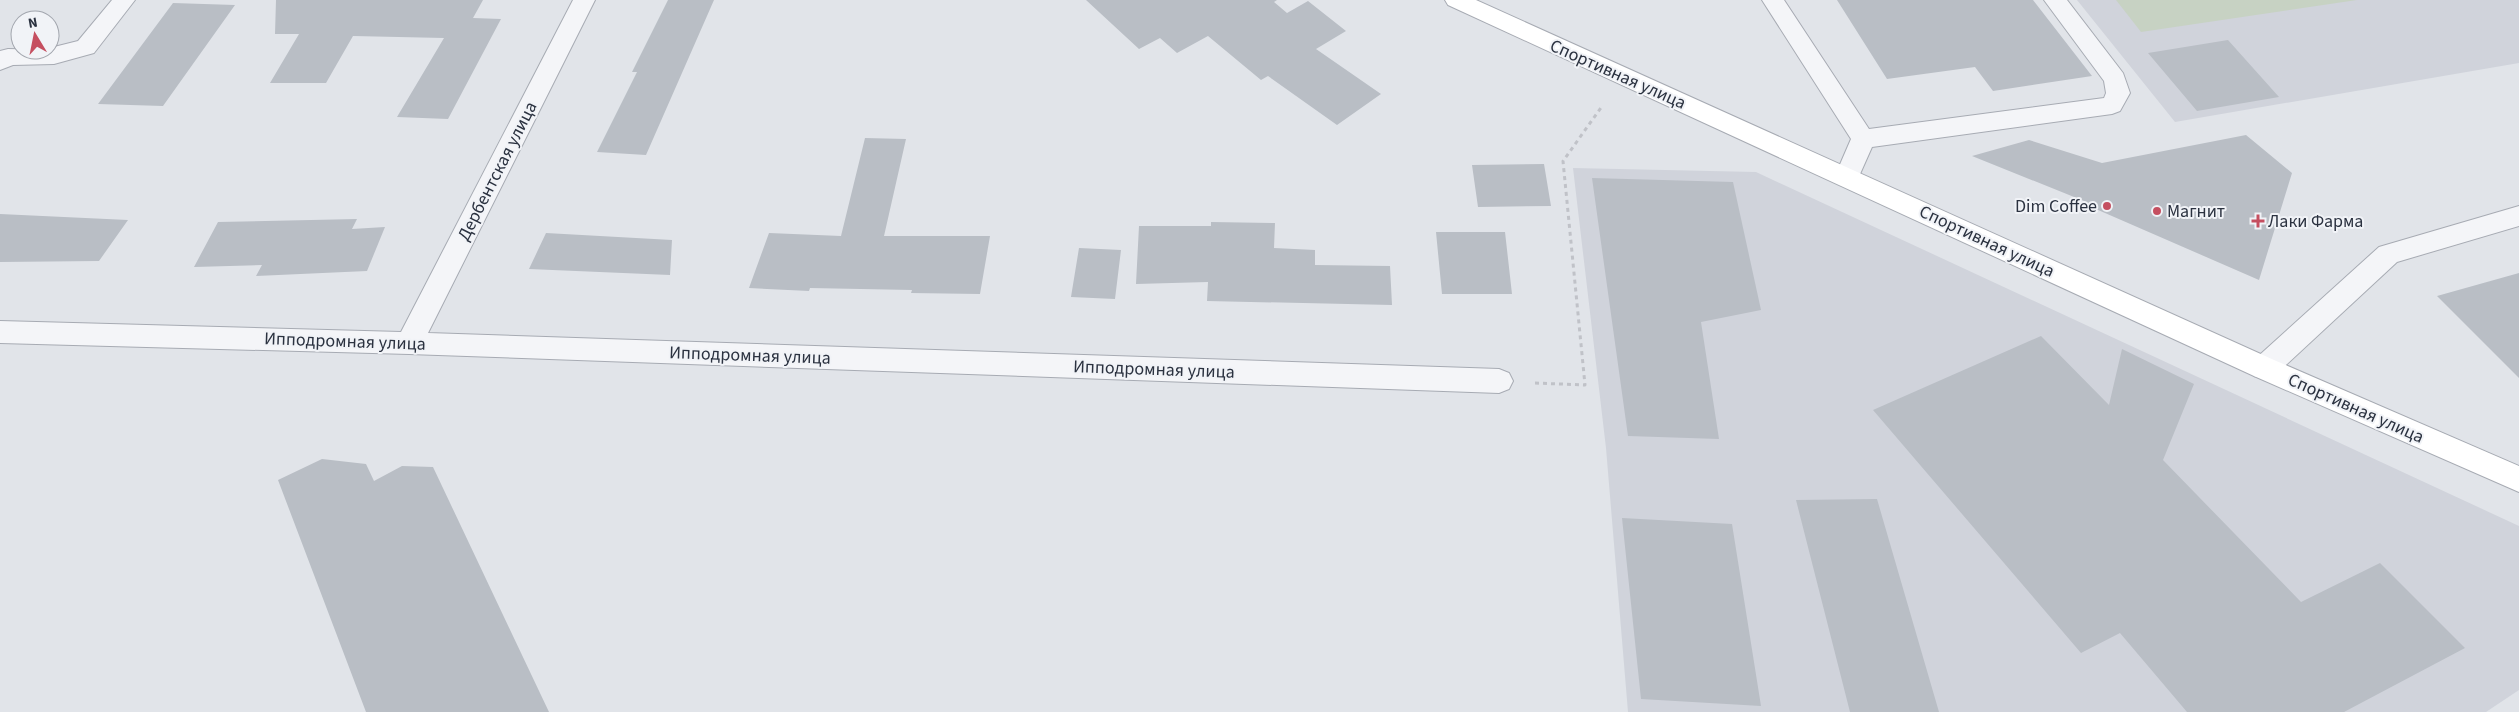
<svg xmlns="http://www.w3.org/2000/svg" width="2519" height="712" viewBox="0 0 2519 712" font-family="'Source Sans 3',sans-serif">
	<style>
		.built { fill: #d0d3db }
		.green { fill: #c7d2c3 }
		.building { fill: #b9bec5 }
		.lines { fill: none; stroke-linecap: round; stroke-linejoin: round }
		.lane-casing { stroke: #a7abb3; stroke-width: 2 }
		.street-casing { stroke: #a7abb3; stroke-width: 2 }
		.secondary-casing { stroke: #a7abb3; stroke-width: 2 }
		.path { stroke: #c0c2c8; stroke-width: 3; stroke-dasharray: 4 4; stroke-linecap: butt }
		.lane { fill: #f4f5f8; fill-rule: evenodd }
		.street { fill: #f4f5f8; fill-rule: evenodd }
		.secondary { fill: #fff; fill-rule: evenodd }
		.poi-dot { fill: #c54f60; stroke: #f1f3f7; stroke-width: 2 }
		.labels { text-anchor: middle; stroke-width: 4; stroke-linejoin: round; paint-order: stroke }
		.street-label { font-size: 18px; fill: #2b3240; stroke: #f1f3f7 }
		.poi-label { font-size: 18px; fill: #2b3240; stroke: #f1f3f7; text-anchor: start }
	</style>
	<rect width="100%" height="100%" fill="#e1e4e9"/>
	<!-- built -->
	<path class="built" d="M2077,0h442v63l-344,59z
		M1573,168l183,4 763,354v164l-33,22h-858l-22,-264z"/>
	<!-- green -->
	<path class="green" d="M2116,0h241l-216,32z"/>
	<!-- building -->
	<path class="building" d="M276,0h207l-10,18 28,1 -53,100 -51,-2 47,-79 -91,-2 -27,47h-56l29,-49h-24z
		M668,0h46l-68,155 -49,-3 40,-80h-5z
		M1086,0h191l-3,2 13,11 21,-12 38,30 -30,18 65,45 -44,31 -69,-49 -7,4 -53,-44 -31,17 -17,-15 -21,11z
		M1837,0h196l59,76 -99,15 -18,-24 -88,12z
		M173,3l62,2 -72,101 -65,-2z
		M2228,40l51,57 -82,14 -49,-58z
		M2246,135l46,38 -33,107 -177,-77 2,-2 -112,-45 57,-16 73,23z
		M865,138l41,1 -22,97h106l-10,58 -69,-1 1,-3 -102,-2 -1,3 -60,-3 20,-55 72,3z
		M1544,164l7,42 -73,1 -6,-42z
		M1592,178l141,4 28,128 -60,12 18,117 -91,-3z
		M0,214l128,6 -29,41 -99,1z
		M357,219l-5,10 33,-2 -18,44 -111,5 6,-11 -68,2 24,-45z
		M1211,222l64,1 -1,25 41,2v15l75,1 2,39 -185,-4 1,-19 -72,2 3,-58h72z
		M1436,232h69l7,62h-70z
		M546,233l126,7 -2,35 -141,-6z
		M1079,248l42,2 -6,49 -44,-2z
		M2519,273v105l-82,-82z
		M2041,336l68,69 13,-56 72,35 -31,76 138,142 79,-39 85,85 -121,64h-157l-67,-79 -39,20 -208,-243z
		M322,459l44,5 8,17 28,-15 31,1 116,245h-183l-88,-232z
		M1877,499l62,213h-89l-54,-212z
		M1622,518l110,6 29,182 -120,-7z"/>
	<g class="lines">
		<defs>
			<path id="lane" d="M1762,0h22l85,129 235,-31 2,-5 -2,-12 -60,-81h23l56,73 7,20 -10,18 -8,3 -240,33 -16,36 -9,2 -9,-2 -3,-7 16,-37z
				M2519,206v20l-122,36 -123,114 -10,3 -10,-3 -4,-8 4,-8 125,-113z"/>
			<path id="street" d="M112,0h23l-41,53 -40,11 -41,1 -13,5v-19l8,-2 42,1v-2l28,-7z
				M573,0h22l-167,333 1071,36 10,4 4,8 -4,8 -10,4 -1090,-39 -409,-11v-22l401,11z"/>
			<path id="secondary" d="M1445,0h31l798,360 245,106v26l-265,-116 -806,-371z"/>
		</defs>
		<!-- lane casing -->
		<use href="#lane" class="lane-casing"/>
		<!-- street casing -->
		<use href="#street" class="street-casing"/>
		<!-- secondary casing -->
		<use href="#secondary" class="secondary-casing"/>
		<!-- path -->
		<path class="path" d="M1535,383l50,2 -22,-224 40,-56"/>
		<!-- lane -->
		<use href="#lane" class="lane"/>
		<!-- street -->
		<use href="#street" class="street"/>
		<!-- secondary -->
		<use href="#secondary" class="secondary"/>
	</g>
	<!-- markers -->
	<g class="poi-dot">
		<circle cx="2107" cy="206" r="5"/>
		<circle cx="2157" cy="211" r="5"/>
		<path d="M2255.5 213.5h5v5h5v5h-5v5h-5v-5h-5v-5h5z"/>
	</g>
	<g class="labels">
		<!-- street labels -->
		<g class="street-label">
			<text transform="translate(1618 74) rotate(24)" y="6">Спортивная улица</text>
			<text transform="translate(497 171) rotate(-63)" y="6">Дербентская улица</text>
			<text transform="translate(1987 241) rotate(25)" y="6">Спортивная улица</text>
			<text transform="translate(345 341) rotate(2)" y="6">Ипподромная улица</text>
			<text transform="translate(750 355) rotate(2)" y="6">Ипподромная улица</text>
			<text transform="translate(1154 369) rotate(2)" y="6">Ипподромная улица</text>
			<text transform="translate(2356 408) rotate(24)" y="6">Спортивная улица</text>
		</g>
		<!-- poi labels -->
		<g class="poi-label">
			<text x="2097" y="212" text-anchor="end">Dim Coffee</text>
			<text x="2167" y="217">Магнит</text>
			<text x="2268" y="227">Лаки Фарма</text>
		</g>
	</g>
	<!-- north arrow -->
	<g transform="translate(35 35) rotate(350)"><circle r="24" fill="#f1f3f7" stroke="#a2a6ae"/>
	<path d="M0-4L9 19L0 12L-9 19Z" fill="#c54f60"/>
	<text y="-8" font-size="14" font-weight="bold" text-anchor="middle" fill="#2b3240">N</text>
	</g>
</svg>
